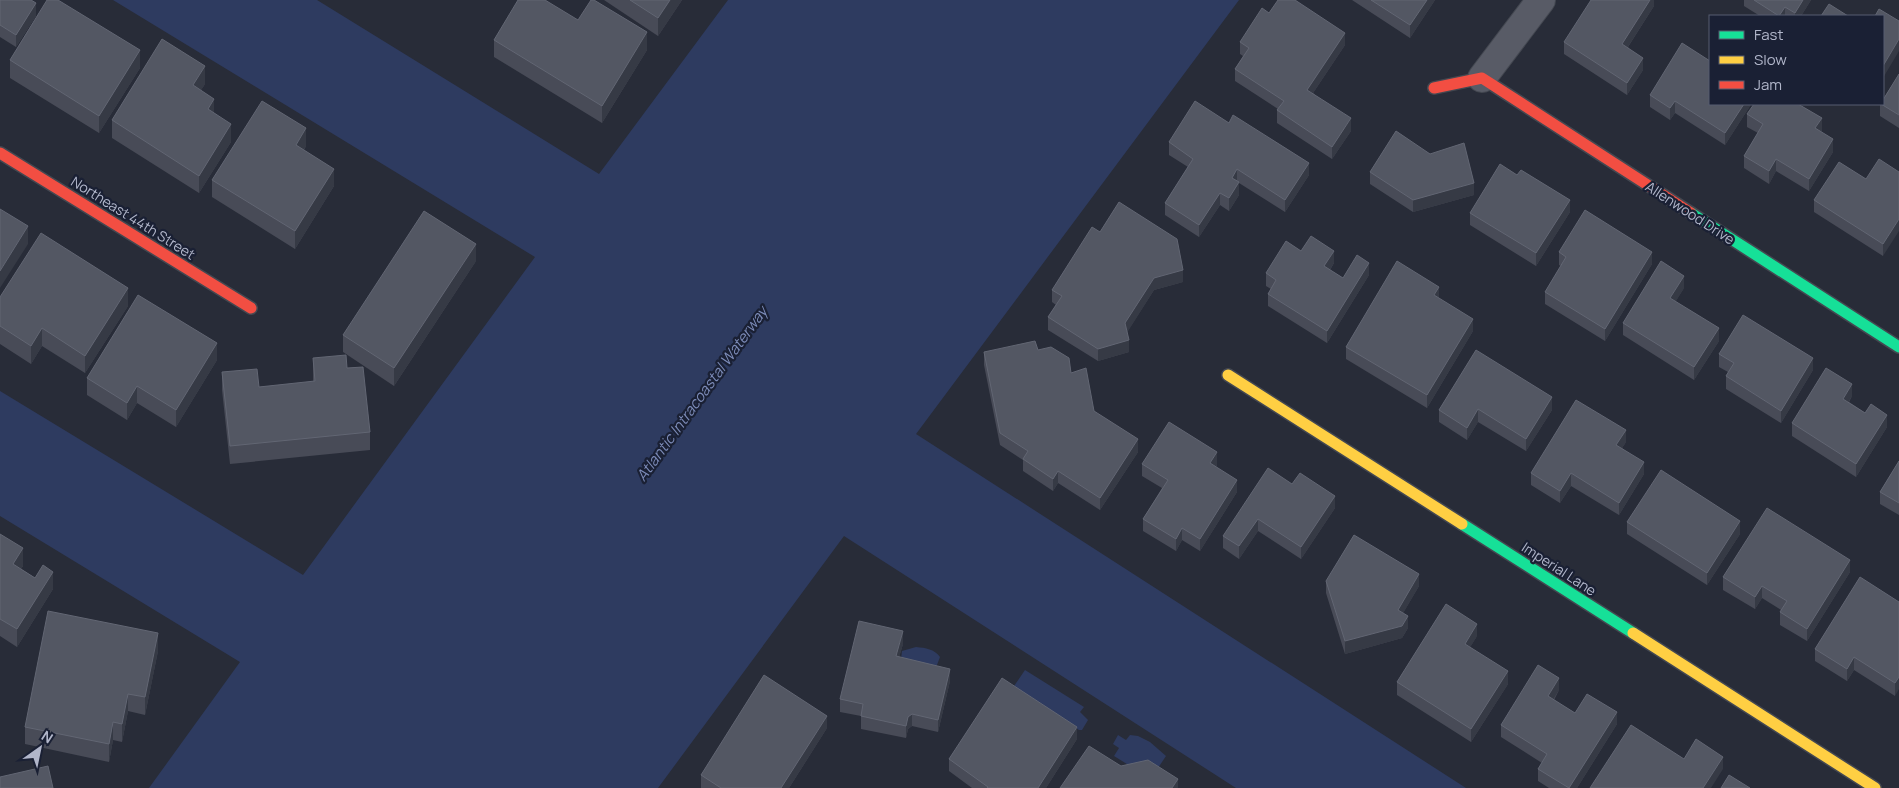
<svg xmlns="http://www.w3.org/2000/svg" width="1899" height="788" viewBox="0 0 1899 788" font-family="Manrope,sans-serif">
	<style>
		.water { fill: #2e3b60 }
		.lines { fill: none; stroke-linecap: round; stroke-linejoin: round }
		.street-casing { stroke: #444851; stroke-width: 30 }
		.fast-casing { stroke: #444851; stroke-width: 14 }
		.slow-casing { stroke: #444851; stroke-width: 14 }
		.jam-casing { stroke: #444851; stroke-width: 14 }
		.street { stroke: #585b66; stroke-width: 28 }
		.fast { stroke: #16e098; stroke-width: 11 }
		.slow { stroke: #ffcf43; stroke-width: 11 }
		.jam { stroke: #f24e42; stroke-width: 11 }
		.wall { fill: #484b57 }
		.shaded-wall { fill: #363a45 }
		.building { fill: #535763; stroke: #626673 }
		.labels { text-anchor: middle; stroke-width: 4.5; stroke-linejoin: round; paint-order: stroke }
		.street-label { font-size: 14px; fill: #b1b6ca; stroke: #1a2034 }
		.water-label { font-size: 15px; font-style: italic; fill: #7d8cb9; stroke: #1a2034 }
	</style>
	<rect width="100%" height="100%" fill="#282c38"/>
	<!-- water -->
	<path class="water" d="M113,0h204l282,174 129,-174h511l-323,434 550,354h-230l-392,-252 -186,252h-509l91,-126 -240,-146v-125l303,184 232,-318z
		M916,647c10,1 18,2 24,10l-5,13 -34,-10 1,-9z
		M1025,670l59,37 -4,5 8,8 -6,10h-3l-67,-41z
		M1118,735l8,5 4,-5 8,1 12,6 16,14 -10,15 -21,-2 -21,-13 5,-8 -6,-4z"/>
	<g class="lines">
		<defs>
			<path id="street" d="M1482,78l59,-78"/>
			<path id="fast" d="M1691,213l208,134
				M1462,524l171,109"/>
			<path id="slow" d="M1228,375l234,149
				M1633,633l242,155"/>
			<path id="jam" d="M1434,88l48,-10 209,135
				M0,153l251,155"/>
		</defs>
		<!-- street casing -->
		<use href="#street" class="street-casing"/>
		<!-- fast casing -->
		<use href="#fast" class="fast-casing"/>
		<!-- slow casing -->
		<use href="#slow" class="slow-casing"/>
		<!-- jam casing -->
		<use href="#jam" class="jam-casing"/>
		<!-- street -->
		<use href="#street" class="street"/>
		<!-- fast -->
		<use href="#fast" class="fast"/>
		<!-- slow -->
		<use href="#slow" class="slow"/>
		<!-- jam -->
		<use href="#jam" class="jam"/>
	</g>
	<!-- wall -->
	<path class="wall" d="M0,0l36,16 -20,31 -16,-10z
		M604,0h78l-24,36z
		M1352,0h83l-25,38z
		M1654,0v6l-26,41 15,23 -16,25 -63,-41v-12z
		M1744,0h67l-10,16h-41l-16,-10z
		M1269,13l76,32 -32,48 38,38 -19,28 -55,-36v-13l1,-1 -43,-28v-12l8,-13 -3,-2v-12z
		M494,40l153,10 -45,73 -108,-66z
		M10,60l130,8 -41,65 -89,-55z
		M1899,74v54l-19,-12v-12z
		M205,84l-4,6 30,52 -32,51 -87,-55v-18z
		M1650,95l60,9h40v2l-25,39 -50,-32 -5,7 -20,-13z
		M1747,114l75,16 -1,2 12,20 -24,39 -33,-20 -7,13 -25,-16v-12l14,-23 -11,-6z
		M1169,142l140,33 -24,37 -46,-29v12l-10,16 -9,-6 -21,32 -34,-22v-12l23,-36 -19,-12z
		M306,146l-2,4 30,36 -39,63 -83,-52v-17z
		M1370,172l104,23 -61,17 -43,-28z
		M1899,172l-16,84 -69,-44v-12l52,-21z
		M1570,212l-34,54 -66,-41v-12z
		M1301,251l33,12 -4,7 13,8 26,-3 -42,68 -59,-37v-12l3,-5 -5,-3v-13z
		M1559,252l93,12 -47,77 -60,-37v-12l16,-26 -2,-1z
		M476,261l-82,125 -51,-34v-17z
		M1183,282l-29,8 -27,42 2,20 -31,9 -50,-31v-13l8,-12 -4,-3v-12z
		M1684,288l-9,14 44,39 -25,39 -71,-45v-12z
		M0,297l128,9 -43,67 -43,-27 -11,18 -31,-20z
		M1439,298l34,33 -46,77 -81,-49v-12z
		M1038,350l33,23 23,38 44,41 -38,58 -42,-27 -5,8 -30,-20v-11l-23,-15 -16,-80v-13z
		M1719,354l94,16 -32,53 -55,-34v-13l2,-4 -9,-5z
		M313,358l34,10 23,64v18l-140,14 -8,-74v-18l37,15 54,-5z
		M217,360l-41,67 -39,-24 -10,17 -40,-25v-17z
		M1852,396l-3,6 38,25 -31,50 -64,-41v-13z
		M1552,397v13l-26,41 -48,-29 -11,18 -28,-18v-12z
		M1626,442l-4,6 22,26 -25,41 -48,-29 -11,17 -29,-18v-12z
		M1899,461v54l-19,-11v-12z
		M1142,464l75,1 -1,2 21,25 -37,59 -18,-11 -6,11 -33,-20v-12l19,-31 -20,-12z
		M1292,484l43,24 -34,51 -43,-28 -19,28 -16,-11v-12z
		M1627,522l113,12 -33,51 -80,-51z
		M0,534l23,32 -2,3 32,20 -36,58 -17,-11z
		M1850,572l-43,69 -27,-16v-13l1,-2 -19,-12 -7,11 -32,-19v-13z
		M1326,581l93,5 -16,27 5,15 -6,10 -57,16 -19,-61z
		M1899,602l-4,94 -41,-26 -7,11 -32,-20v-12z
		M1477,636l-7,11 38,37 -37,58 -74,-47v-13z
		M903,644l-4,13 51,24 -12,51 -26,-6 -4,3 -2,9 -45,-9v-13l-21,-4v-13z
		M158,651l-13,64 -17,-4 -6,31 -9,-2 -4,22 -84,-18v-17z
		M1559,690l-5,10 21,13 42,11 -40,64h-28l-11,-7v-12l4,-6 -41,-26v-12z
		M827,728l-38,60h-88v-13z
		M1077,739l-31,49h-74l-23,-17v-12z"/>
	<!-- shaded-wall -->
	<path class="shaded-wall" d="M670,0h12l-24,36v-18z
		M1427,0h8l-25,38v-13z
		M1650,0h4v6l-32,50v-12z
		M1803,0h8l-10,16h-6v-3z
		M36,3v13l-20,31v-12z
		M1785,7v9h-6z
		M647,32v18l-45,73v-17z
		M1345,33v12l-38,57v-12z
		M1899,39v12l-16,27v-12z
		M140,50v18l-41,65v-17z
		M1643,58v12l-16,25v-12z
		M205,66v18l-12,19v-18z
		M214,99v18l-6,-8z
		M1675,101v12l-5,7v-12z
		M1744,104h6v2l-25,39v-12z
		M1351,118v13l-19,28v-12z
		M1822,118v12l-7,11v-13z
		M231,124v18l-32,51v-17z
		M306,128v18l-10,16v-17z
		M1833,139v13l-24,39v-12z
		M1776,159v12l-7,13v-13z
		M1309,163v12l-24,37v-12z
		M334,169v17l-39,63v-18z
		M1237,169v13l-5,-4z
		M1239,182v13l-10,16v-13z
		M1474,183v12l-61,17v-12z
		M1220,193v12l-21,32v-12z
		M1570,200v12l-34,54v-13z
		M1899,219v12l-16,25v-12z
		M28,226v18l-28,44v-17z
		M476,244v17l-82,125v-18z
		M1334,251v12l-10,16v-13z
		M1652,252v12l-47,77v-12z
		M1369,263v12l-42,68v-12z
		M1183,270v12l-29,8 -29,46v-13l29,-45z
		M1684,276v12l-14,23v-13z
		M1439,287v12l-5,-4z
		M128,288v18l-43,67v-17z
		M1473,319v12l-46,77v-13z
		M42,328v18l-11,18v-18z
		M1719,328v13l-25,39v-13z
		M1129,340v12l-31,9v-12z
		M217,343v17l-41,67v-17z
		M1813,358v12l-32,53v-12z
		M1852,384v12l-9,15v-12z
		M137,386v17l-10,17v-17z
		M1552,397v13l-26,41v-12z
		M1478,409v13l-11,18v-12z
		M1887,415v12l-31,50v-13z
		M1626,430v12l-10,15v-12z
		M1138,439v13l-38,58v-12z
		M1217,452v13l-7,11v-13z
		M1644,462v12l-25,41v-12z
		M1058,471v12l-5,8v-12z
		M1571,473v13l-11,17v-12z
		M1237,480v12l-37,59v-12z
		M1335,496v12l-34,51v-12z
		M1258,519v12l-19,28v-13z
		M1740,521v13l-33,51v-12z
		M1182,528v12l-6,11v-12z
		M23,548v18l-10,16v-18z
		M1850,560v12l-43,69v-12z
		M53,572v17l-36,58v-18z
		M1419,574v12l-21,36v-12z
		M1762,586v12l-7,11v-12z
		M1408,616v12l-6,10 -57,16v-13z
		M1477,624v12l-12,20v-12z
		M903,631v13l-7,24v-12z
		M158,633v18l-13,64v-18z
		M1854,657v13l-7,11v-12z
		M950,669v12l-12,51v-12z
		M1508,671v13l-37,58v-13z
		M1899,677v12l-4,7v-13z
		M1559,678v12l-11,18v-12z
		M128,694v17l-6,31v-18z
		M1617,712v12l-40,64h-8z
		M912,714v12l-4,3 -2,9v-12l2,-9z
		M827,716v12l-38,60h-8z
		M113,722v18l-4,22v-18z
		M1077,727v12l-31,49h-8z
		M1723,757v12l-12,19h-8z
		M1178,779v9h-6z"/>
	<!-- building -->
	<path class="building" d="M0,0h31l5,3 -20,32 -16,-10z
		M47,0h11l82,50 -41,66 -89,-56z
		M518,0h27l33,20 13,-20h3l53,32 -45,74 -108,-66z
		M630,0h40l-12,18z
		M1278,0h17l50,33 -38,57 44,28 -19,29 -55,-37 7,-9 -49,-32 14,-21 -9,-6 22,-34 7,5z
		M1371,0h56l-17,25z
		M1591,0h59l-28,44 21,14 -16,25 -63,-41z
		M1754,0h49l-8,13 -10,-6 -6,9z
		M1829,4l19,12h-27z
		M1879,9l20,12v18l-16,27v-50h-8z
		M162,39l43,27 -12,19 21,14 -6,10 23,15 -32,52 -87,-56z
		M1682,43l28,18v43h34l-19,29 -50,-32 -5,7 -20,-13z
		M1899,74v41l-18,-11h2v-4z
		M262,101l44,27 -10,17 38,24 -39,62 -83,-51z
		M1195,101l34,22 4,-8 76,48 -24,37 -48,-31 -5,9 7,4 -10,16 -9,-5 -21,32 -34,-22 28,-44 -24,-17z
		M1754,104h44l24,14 -7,10 18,11 -24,40 -33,-20 -7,12 -25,-15 19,-32 -16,-10z
		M1396,131l34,23 34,-11 10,40 -61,17 -43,-28z
		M1879,159l20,13v47l-16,25 -69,-44 25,-38 27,17z
		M1500,164l17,11 4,-5 49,30 -34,53 -66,-40z
		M1119,202l58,37 6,31 -29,8 -29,45 4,17 -31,9 -50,-32 14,-21 -10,-6 40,-63 8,5z
		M0,209l28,17 -28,45z
		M1585,210l67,42 -47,77 -60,-37 21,-35 -7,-5z
		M424,211l52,33 -82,124 -51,-33z
		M41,233l87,55 -43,68 -43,-28 -11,18 -31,-20v-29z
		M1311,236l23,15 -10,15 19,12 14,-23 12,8 -42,68 -59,-37 8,-14 -10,-7 20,-32 15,10z
		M1397,261l42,26 -5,8 39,24 -46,76 -81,-48z
		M1661,261l23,15 -14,22 49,30 -25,39 -71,-44z
		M138,295l79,48 -41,67 -39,-24 -10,17 -40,-25z
		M1743,315l70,43 -32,53 -55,-35 8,-13 -15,-9z
		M1035,341l3,9 13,-3 18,11 2,15 15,-5 8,43 44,28 -38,59 -42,-27 -5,8 -30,-20 5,-8 -28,-18 -16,-81z
		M1476,350l76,47 -26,42 -48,-30 -11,19 -28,-18z
		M346,355l1,13 16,-1 7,65 -140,14 -8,-74 35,-3 2,18 56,-6 -2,-23z
		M1826,368l26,16 -9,15 22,14 6,-9 16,11 -31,49 -64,-41z
		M1576,400l50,30 -10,15 28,17 -25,41 -48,-30 -11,18 -29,-18z
		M1169,422l48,30 -7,11 27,17 -37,59 -18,-11 -6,11 -33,-20 25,-39 -26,-16z
		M1899,461v42l-19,-11z
		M1268,468l24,16 8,-11 35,23 -34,51 -43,-28 -19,27 -16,-10z
		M1661,470l79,51 -33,52 -80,-51z
		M1767,508l83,52 -43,69 -27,-17 7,-11 -25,-15 -7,11 -32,-20z
		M0,534l23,14 -10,16 22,14 8,-13 10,7 -36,57 -17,-10z
		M1354,535l65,39 -21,36 10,6 -6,10 -57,15 -19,-60z
		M1860,577l39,25v75l-4,6 -41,-26 -7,12 -32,-20z
		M1446,604l31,20 -12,20 43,27 -37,58 -74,-47z
		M48,611l110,22 -13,64 -17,-3 -6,30 -9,-2 -4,22 -84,-17z
		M859,621l44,10 -7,25 54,13 -12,51 -26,-6 -4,3 -2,9 -45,-10 2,-12 -23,-5z
		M1538,665l21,13 -11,18 27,17 12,-19 30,18 -48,76 -31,-19 9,-15 -46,-29z
		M764,675l63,41 -46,72h-60l-20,-13z
		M1002,678l75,49 -39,61h-51l1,-1 -39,-28z
		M1631,725l53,34 12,-20 27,18 -20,31h-113z
		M1089,746l32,20 27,-6 30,19 -6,9h-112z
		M48,766l5,22h-53v-11z
		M1729,775l21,13h-29z"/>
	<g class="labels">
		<!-- street labels -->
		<g class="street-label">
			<text transform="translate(1690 213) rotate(33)" y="5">Allenwood Drive</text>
			<text transform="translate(133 218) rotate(32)" y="5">Northeast 44th Street</text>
			<text transform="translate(1559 569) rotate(33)" y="5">Imperial Lane</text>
		</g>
		<!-- water labels -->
		<g class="water-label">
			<text transform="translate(702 394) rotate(-54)" y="5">Atlantic Intracoastal Waterway</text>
		</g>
	</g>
	<!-- legend -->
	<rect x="1709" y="15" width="175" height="90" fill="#1a2034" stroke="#565c70"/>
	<rect x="1719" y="31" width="25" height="8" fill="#16e098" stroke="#565c70"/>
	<text x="1754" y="40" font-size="15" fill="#b1b6ca">Fast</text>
	<rect x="1719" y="56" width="25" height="8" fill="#ffcf43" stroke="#565c70"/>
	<text x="1754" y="65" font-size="15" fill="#b1b6ca">Slow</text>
	<rect x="1719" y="81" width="25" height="8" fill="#f24e42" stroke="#565c70"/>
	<text x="1754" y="90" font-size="15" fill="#b1b6ca">Jam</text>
	<!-- north arrow -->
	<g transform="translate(40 748) rotate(33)" stroke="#1a2034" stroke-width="4" paint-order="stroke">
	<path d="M0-4L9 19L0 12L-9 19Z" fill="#b1b6ca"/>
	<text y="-8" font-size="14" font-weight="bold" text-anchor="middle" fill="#b1b6ca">N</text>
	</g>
</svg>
